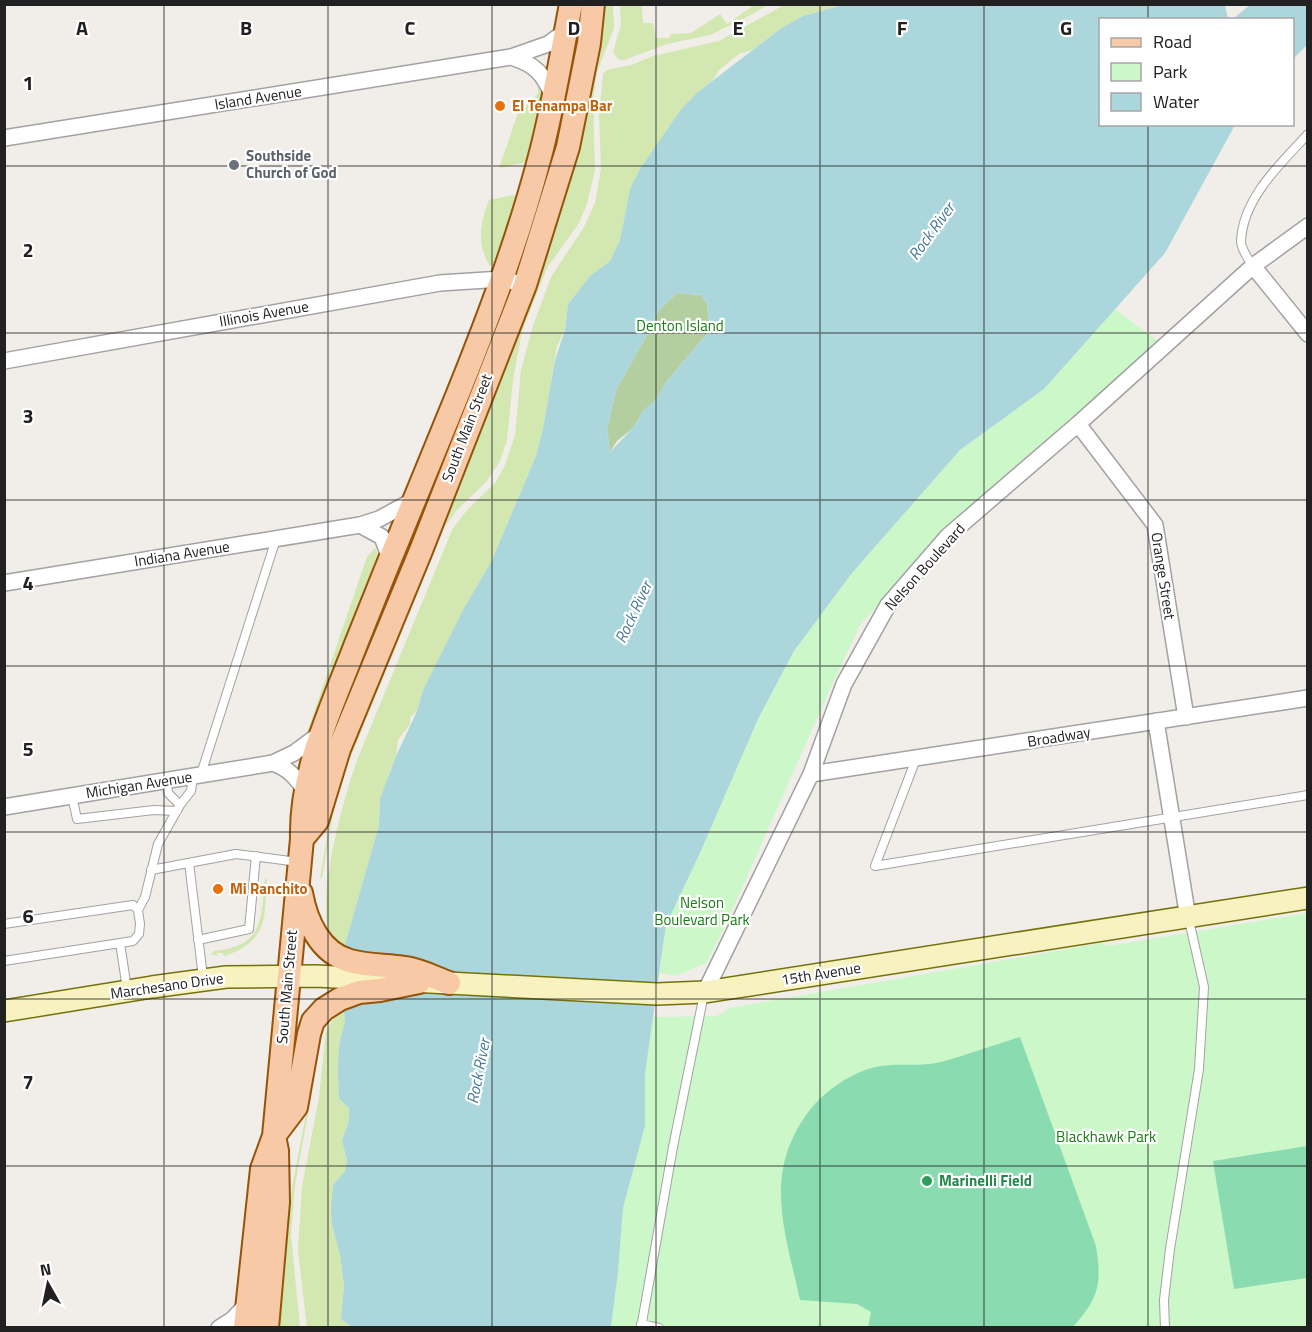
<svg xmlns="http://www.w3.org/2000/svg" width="1312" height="1332" viewBox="0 0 1312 1332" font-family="'Titillium Web',sans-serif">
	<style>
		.grass { fill: #d3e7b1 }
		.forest { fill: #b3ce9f }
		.park { fill: #cbf7c9 }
		.pitch { fill: #8bdbb1 }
		.water { fill: #abd7dc; fill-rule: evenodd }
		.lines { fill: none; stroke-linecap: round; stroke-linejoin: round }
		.lane-casing { stroke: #a2a2a2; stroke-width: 10 }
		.street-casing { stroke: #a2a2a2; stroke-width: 18 }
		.secondary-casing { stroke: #75720b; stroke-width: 24 }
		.primary-casing { stroke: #955408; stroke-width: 26 }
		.lane { stroke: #fff; stroke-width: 8 }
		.street { stroke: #fff; stroke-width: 15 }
		.secondary { stroke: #f7f2c0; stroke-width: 21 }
		.primary { stroke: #f7c9a7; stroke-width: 22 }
		.grid { fill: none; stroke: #212121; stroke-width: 1.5; stroke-opacity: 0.55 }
		.food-dot { fill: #e8710a; stroke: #fff; stroke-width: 2 }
		.worship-dot { fill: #6b7280; stroke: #fff; stroke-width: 2 }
		.leisure-dot { fill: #2e9e5b; stroke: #fff; stroke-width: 2 }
		.labels { text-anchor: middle; stroke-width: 4.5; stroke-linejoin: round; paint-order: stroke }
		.street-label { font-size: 15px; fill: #212121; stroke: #fff }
		.food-label { font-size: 15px; font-weight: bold; fill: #c56008; stroke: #fff; text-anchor: start }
		.worship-label { font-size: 15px; font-weight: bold; fill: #5b616d; stroke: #fff; text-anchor: start }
		.park-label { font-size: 15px; fill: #187c12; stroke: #fff }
		.leisure-label { font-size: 15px; font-weight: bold; fill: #27864d; stroke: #fff; text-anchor: start }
		.water-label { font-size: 16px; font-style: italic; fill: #477995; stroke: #fff }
		.grid-label { font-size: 20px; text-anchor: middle; font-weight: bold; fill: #212121; stroke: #fff; stroke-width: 4.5; stroke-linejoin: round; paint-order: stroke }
	</style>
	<rect width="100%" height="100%" fill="#f1ede8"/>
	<!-- grass -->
	<path class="grass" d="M604,5h9l1,23 -17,44 -4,28 2,70 -8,34 -8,19 -32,45 -25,63 -9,49 -6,60 -7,21 -14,21 -30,29 -12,17 -99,243 -11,38 -12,69h-2l11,-64 14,-50 169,-418 31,-85 38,-130z
		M620,5h22l1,18h10l3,15h13l2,-4 20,-1 29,-19 7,10 27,-19h14l-25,14 -33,16 -43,9 -43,16 -6,-1 -5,-7 8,-28z
		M784,5h59l-40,11 -23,13 -28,21 -13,4 -20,16 -5,9 -16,13 -68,97 -10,51 -10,21 -20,15 -22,28 -3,26 -8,16 -14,82 -7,28 -44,104 -28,48 -41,82 -6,21 -7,6v7l-12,16 -2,16 -8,20 3,3 -11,20 -1,26 -35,123c-3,-3 -8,-5 -11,-8 -22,-31 13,-151 26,-185l94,-227 15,-19 28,-27 9,-17 10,-30 6,-65 12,-44 18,-49 33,-50 11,-24 6,-34 -2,-54 4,-41 4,-4 24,-5 22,-9 66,-15z
		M537,80l7,16 -12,60 -9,7 -24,5 19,-55 20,-19v-9l-3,-4z
		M514,195l5,5 -21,60 -8,6c-14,-23 -10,-42 -1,-66z
		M459,416l3,1 -147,374 18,-59z
		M375,548l5,11 -68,172 -11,8 5,-5 3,-7 51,-150 7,-20z
		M265,877l2,3c-3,41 1,60 -42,76l-3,-3h-5v3l-6,-2 3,-3c51,-5 47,-33 51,-74z
		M343,1009c6,12 -1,20 -3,32 -3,17 -2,40 -1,58l10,9v12l-7,21 5,20 -2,10 -12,14 -1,40 8,30 4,31 -3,30 2,4 9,7 -45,1 -9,-78 4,-63 17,-90 7,-65 10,-18z
		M313,1061l-4,48 -14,76 -4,49 9,93 -21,1 13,-141 14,-73 5,-48z"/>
	<!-- forest -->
	<path class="forest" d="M677,293l24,2 6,9 3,26 -44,52 -11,19 -11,9 -12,19 -15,12 -7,11 -3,-23 9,-39 35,-62 8,-18z"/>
	<!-- park -->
	<path class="park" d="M1115,309l44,33 -207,179 -42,52 -49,50 -32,68 -103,233 -20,39 -30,13 -16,-3 6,-48 34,-72 58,-134 36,-68 58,-78 108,-123 84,-61z
		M1307,913v414l-696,1 7,-56 5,-64 22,-82v-52l8,-57 64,-1 12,-8 373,-65 6,3z"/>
	<!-- pitch -->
	<path class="pitch" d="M1020,1037l76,209c6,39 3,51 -23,81l-205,1 3,-16 -14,-8 -57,-4c-15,-70 -38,-126 9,-189 15,-19 36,-34 59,-42 23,-8 50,-1 73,-7 27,-7 53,-17 79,-25z
		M1307,1146v132l-73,11 -21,-128z"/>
	<!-- water -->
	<path class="water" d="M1251,4l56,1v40l-14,14 -1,-39 -59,-1z
		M843,5h382l3,14 -128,1v104l135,1 -70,128 -121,136 -84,61 -108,123 -58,78 -36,68 -58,134 -34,72 -21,149v52l-22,82 -5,64 -7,55h-259l-10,-7 -1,-4 3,-30 -4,-31 -8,-30 -1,-17 2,-23 12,-14 2,-10 -5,-20 7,-21v-12l-10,-9c-1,-18 -2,-41 1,-58 2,-12 8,-20 3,-32l1,-61 35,-123 1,-26 16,-43 21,-45 6,-21 41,-82 28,-48 44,-104 7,-28 12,-68 10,-30 3,-26 22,-28 20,-15 10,-21 10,-51 10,-20 42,-61 16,-16 82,-63 23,-13zM677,293l24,2 6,9 3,26 -44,52 -11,19 -11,9 -12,19 -22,23 -3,-23 9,-39 35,-62 8,-18z"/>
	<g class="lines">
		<defs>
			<path id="lane" d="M1253,266c-5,-7 -12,-17 -12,-25 2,-43 40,-78 67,-107
				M916,759l-41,107 433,-71
				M201,774l75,-235
				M167,780l1,13 12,12
				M72,796l5,23 77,-9 23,1
				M189,863l14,114
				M151,870l85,-16 62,8
				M4,924l129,-19 5,5
				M198,940l51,-11 7,-73
				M120,943l7,46
				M4,961l129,-20 6,-7 1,-10 -2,-14 7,-13 13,-53 22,-39 11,-14 2,-15
				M641,1324l18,4
				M641,1328l32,-181 31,-153
				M1165,1328l-1,-28 6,-51 29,-180 5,-82 -15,-67"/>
			<path id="street" d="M511,57c26,8 32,17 43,41
				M4,138l507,-81 37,-13 18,-13
				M1253,266l55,68
				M4,361l436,-78 62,-4 23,6
				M1078,424l77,101 31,192
				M360,525l22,12 8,22
				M4,583l356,-58 19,-6 33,-18
				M1156,721l32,197
				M273,763c16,6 23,14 32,28
				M811,774l497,-76
				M4,807l269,-44 21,-10 27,-20
				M705,992l106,-218 33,-90 44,-79 60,-69 130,-112 175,-158 55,-40
				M219,1328l14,-9 15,-16"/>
			<path id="secondary" d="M4,1011l148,-24 74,-10 90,-1 341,18 48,-2 603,-94"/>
			<path id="primary" d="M302,839l15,-18 22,-72 81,-196 105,-268 43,-138 21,-104 4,-39
				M301,893c5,28 19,60 49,68 18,5 37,4 55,7 15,2 30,10 44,15
				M245,1328l17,-159 12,-33 22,-29 13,-73 4,-13 11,-12 16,-10 19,-7 21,-2 39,-8
				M267,1328l11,-126 -1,-51 -3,-15 28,-297c-2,-68 30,-132 54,-195 33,-83 67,-166 101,-248 31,-77 61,-156 82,-236 14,-51 22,-104 32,-156"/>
		</defs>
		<!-- lane casing -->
		<use href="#lane" class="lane-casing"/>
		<!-- street casing -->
		<use href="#street" class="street-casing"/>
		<!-- secondary casing -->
		<use href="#secondary" class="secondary-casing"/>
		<!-- primary casing -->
		<use href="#primary" class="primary-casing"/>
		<!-- lane -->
		<use href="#lane" class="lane"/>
		<!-- street -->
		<use href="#street" class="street"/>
		<!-- secondary -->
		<use href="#secondary" class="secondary"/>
		<!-- primary -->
		<use href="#primary" class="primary"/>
	</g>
	<!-- grid -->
	<path class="grid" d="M164,4v1324M328,4v1324M492,4v1324M656,4v1324M820,4v1324M984,4v1324M1148,4v16M1148,124v1204M4,166h1304M4,333h1304M4,500h1304M4,666h1304M4,832h1304M4,999h1304M4,1166h1304"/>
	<!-- markers -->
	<g class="food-dot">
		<circle cx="500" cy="106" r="6"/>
		<circle cx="218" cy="889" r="6"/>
	</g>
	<circle class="worship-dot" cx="234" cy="165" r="6"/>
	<circle class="leisure-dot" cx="927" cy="1181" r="6"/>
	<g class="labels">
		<!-- street labels -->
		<g class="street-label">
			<text transform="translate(258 98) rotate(-9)" y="5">Island Avenue</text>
			<text transform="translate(264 314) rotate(-10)" y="5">Illinois Avenue</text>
			<text transform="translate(467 428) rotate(-69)" y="5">South Main Street</text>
			<text transform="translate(182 554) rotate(-9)" y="5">Indiana Avenue</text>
			<text transform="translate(925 567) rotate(-48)" y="5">Nelson Boulevard</text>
			<text transform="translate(1163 576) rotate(81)" y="5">Orange Street</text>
			<text transform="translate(1059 737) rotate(-9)" y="5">Broadway</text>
			<text transform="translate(139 785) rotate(-9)" y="5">Michigan Avenue</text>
			<text transform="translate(821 974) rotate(-9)" y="5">15th Avenue</text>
			<text transform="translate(167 986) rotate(-8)" y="5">Marchesano Drive</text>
			<text transform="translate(287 987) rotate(-85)" y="5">South Main Street</text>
		</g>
		<!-- food labels -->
		<g class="food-label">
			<text x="512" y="111">El Tenampa Bar</text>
			<text x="230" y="894">Mi Ranchito</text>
		</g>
		<!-- worship labels -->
		<g class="worship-label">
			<text x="246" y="161">Southside<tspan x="246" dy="17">Church of God</tspan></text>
		</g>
		<!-- park labels -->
		<g class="park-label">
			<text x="680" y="331">Denton Island</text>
			<text x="702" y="908">Nelson<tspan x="702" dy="17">Boulevard Park</tspan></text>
			<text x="1106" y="1142">Blackhawk Park</text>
		</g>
		<!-- leisure labels -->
		<g class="leisure-label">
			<text x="939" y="1186">Marinelli Field</text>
		</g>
		<!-- water labels -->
		<g class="water-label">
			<text transform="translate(931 231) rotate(-54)" y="6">Rock River</text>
			<text transform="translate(633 612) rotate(-65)" y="6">Rock River</text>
			<text transform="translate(478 1071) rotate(-79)" y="6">Rock River</text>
		</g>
	</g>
	<g class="grid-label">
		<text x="82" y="35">A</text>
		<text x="246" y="35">B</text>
		<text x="410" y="35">C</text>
		<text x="574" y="35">D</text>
		<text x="738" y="35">E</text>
		<text x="902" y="35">F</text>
		<text x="1066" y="35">G</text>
		<text x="28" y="90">1</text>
		<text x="28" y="257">2</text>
		<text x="28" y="423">3</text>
		<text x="28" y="590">4</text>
		<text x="28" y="756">5</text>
		<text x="28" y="923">6</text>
		<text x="28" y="1089">7</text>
	</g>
	<!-- border -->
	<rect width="1312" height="1332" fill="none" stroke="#212121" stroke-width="12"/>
	<!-- legend -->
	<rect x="1099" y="18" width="195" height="108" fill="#ffffff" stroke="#a6a6a6" stroke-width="1.5"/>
	<rect x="1111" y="38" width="30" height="9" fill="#f7c9a7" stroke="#a6a6a6" stroke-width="1.5"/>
	<text x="1153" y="48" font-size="18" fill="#212121">Road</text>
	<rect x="1111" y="63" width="30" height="18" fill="#cbf7c9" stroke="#a6a6a6" stroke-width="1.5"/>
	<text x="1153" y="78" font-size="18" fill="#212121">Park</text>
	<rect x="1111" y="93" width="30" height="18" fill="#abd7dc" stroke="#a6a6a6" stroke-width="1.5"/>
	<text x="1153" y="108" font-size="18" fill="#212121">Water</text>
	<!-- north arrow -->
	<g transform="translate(48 1284) rotate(351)" stroke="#ffffff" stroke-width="4.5" paint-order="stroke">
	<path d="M0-4.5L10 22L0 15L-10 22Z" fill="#212121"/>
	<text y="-9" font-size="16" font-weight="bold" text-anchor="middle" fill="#212121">N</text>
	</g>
</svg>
